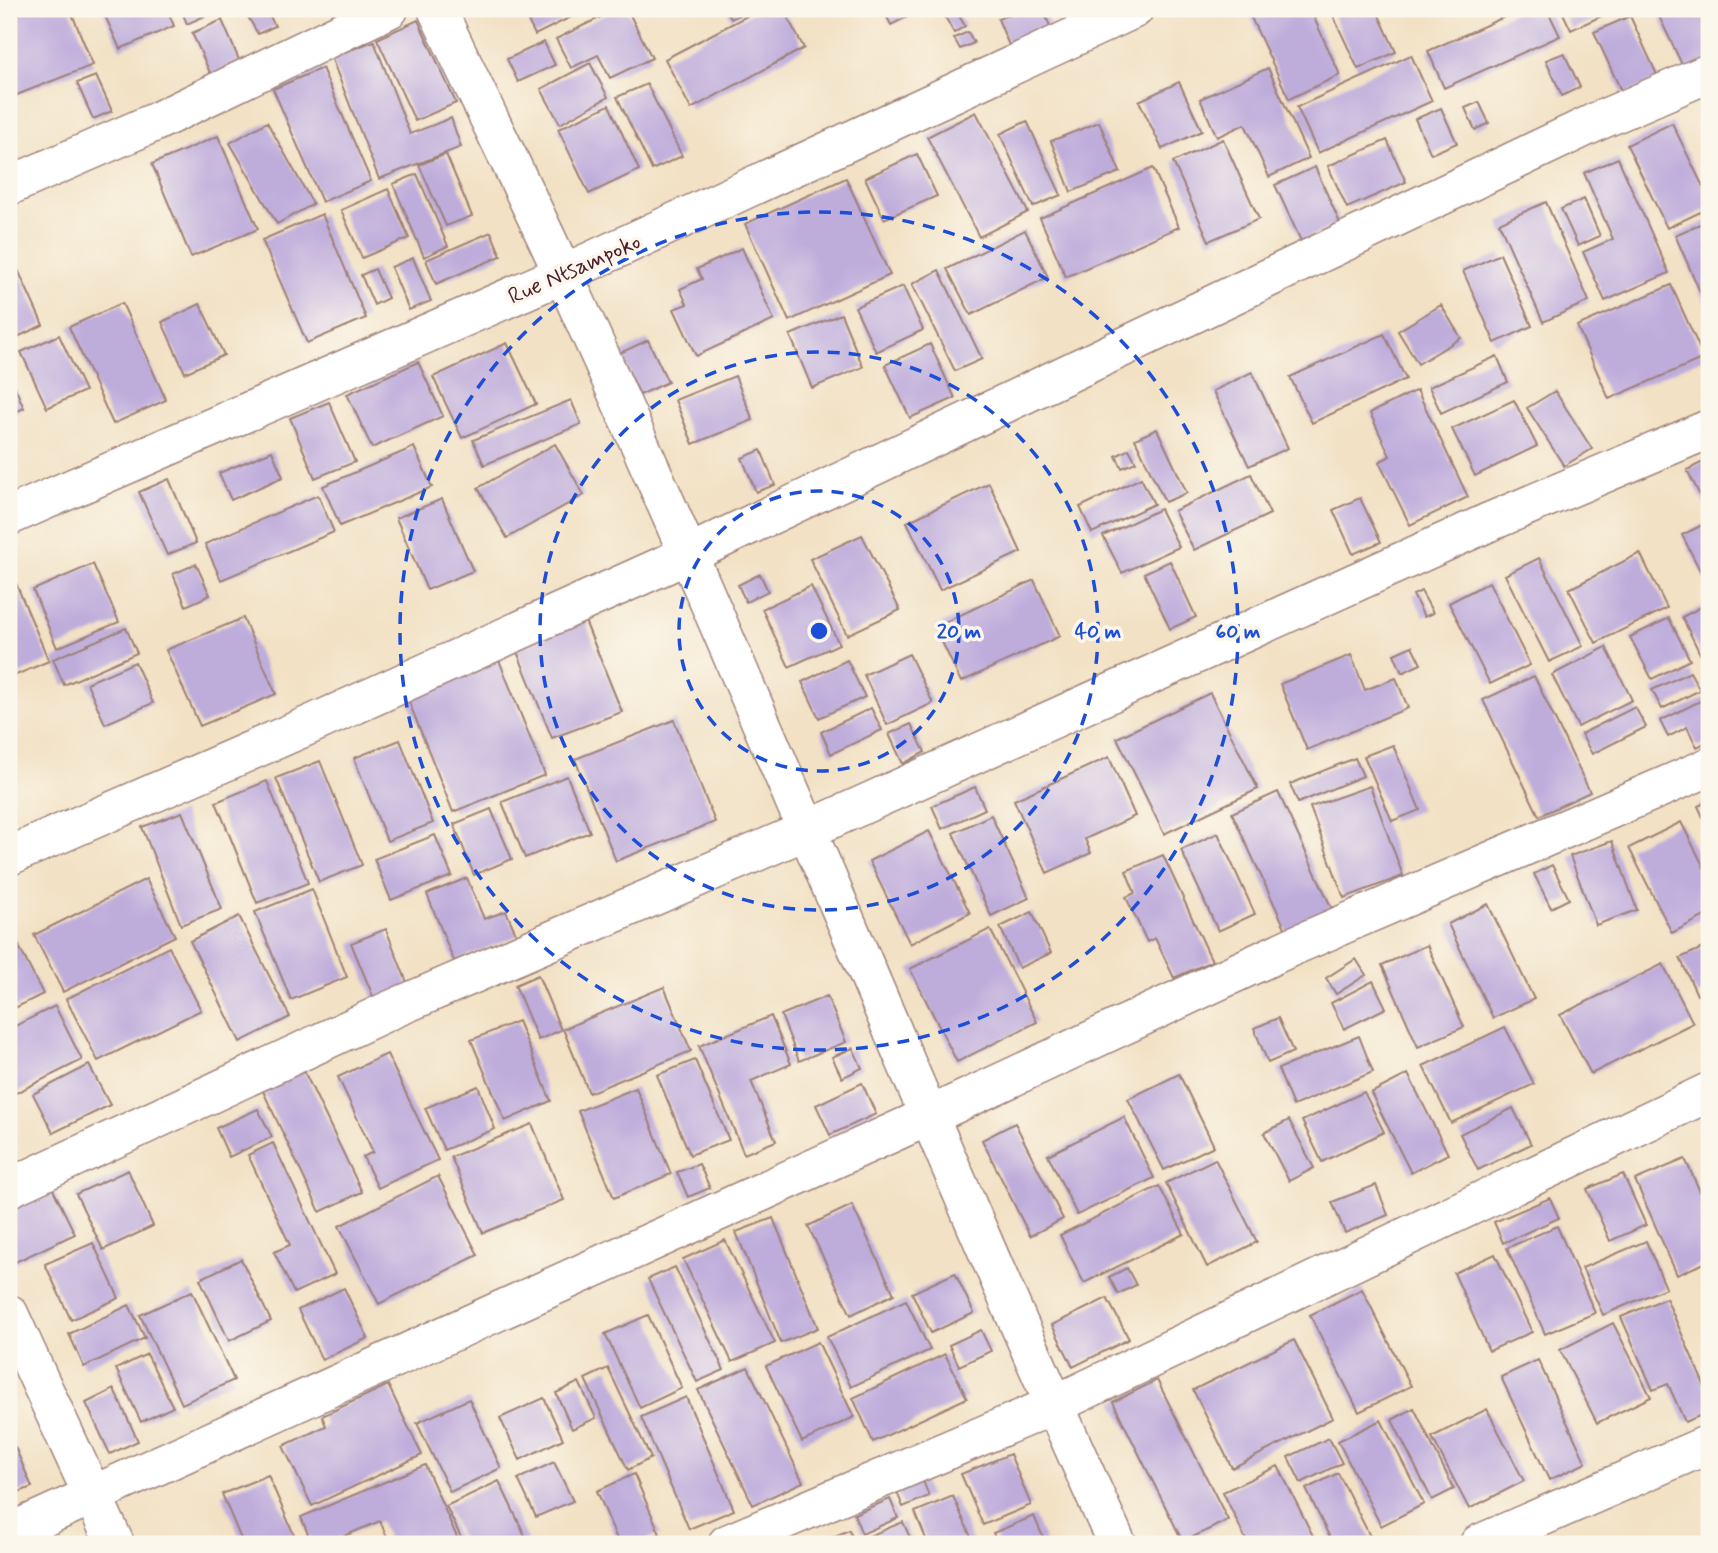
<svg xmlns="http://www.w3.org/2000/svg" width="1718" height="1553" viewBox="0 0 1718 1553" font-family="Mynerve,sans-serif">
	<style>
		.building { fill: #beacdb }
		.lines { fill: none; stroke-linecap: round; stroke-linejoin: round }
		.street-casing { stroke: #9e8078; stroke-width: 41 }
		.street { stroke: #fff; stroke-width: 38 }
		.ring { fill: none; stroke: #1d4ed8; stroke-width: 3.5; stroke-dasharray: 12 9 }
		.labels { text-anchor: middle; stroke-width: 7; stroke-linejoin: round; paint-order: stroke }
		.street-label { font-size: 23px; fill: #4a1f2b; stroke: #fbf7ec }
		.centre { fill: #1d4ed8; stroke: #fbf7ec; stroke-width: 3.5 }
		.ring-label { font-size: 21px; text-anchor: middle; font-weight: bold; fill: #1d4ed8; stroke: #fbf7ec; stroke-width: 7; stroke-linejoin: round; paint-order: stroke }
	</style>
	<rect width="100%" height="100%" fill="#fbf7ec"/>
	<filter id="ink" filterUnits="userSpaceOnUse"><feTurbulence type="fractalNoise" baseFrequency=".0143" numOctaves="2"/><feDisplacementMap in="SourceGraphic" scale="14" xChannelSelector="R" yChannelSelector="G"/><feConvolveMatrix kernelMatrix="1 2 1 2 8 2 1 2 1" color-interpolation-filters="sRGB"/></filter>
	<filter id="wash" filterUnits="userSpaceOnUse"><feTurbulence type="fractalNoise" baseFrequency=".00686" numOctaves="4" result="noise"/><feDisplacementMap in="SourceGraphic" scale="28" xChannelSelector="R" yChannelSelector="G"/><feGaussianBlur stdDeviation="1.57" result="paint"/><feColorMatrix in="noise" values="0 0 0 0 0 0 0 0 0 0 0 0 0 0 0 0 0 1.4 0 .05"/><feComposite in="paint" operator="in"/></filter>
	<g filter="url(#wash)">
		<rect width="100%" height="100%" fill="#f2e1c4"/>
		<g id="blocks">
			<!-- building -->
			<path class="building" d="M31,9h39l23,56 -84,33v-81z
				M102,9h65l7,17 -54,23z
				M181,9h39l-33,15z
				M266,9l9,17 -17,8 -14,-24z
				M522,9h65l-52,26z
				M617,9h10l25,49 -42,20 -12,-23 -27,13 -15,-29z
				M726,9h25l-20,10z
				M760,9h23l21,39 -113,61 -26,-50z
				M883,9h40l-32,16z
				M941,9h14l10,17 -11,7z
				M1022,9h21l9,22 -42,17 -12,-29z
				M1247,9h63l30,66 -51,24z
				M1330,9h46l20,43 -38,17z
				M1522,9h25l13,27 -116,52 -16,-37z
				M1561,9h56l-46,21z
				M1664,9h38l7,15v36l-24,11 -28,-59z
				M1630,16l29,63 -36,16 -29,-63z
				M222,20l18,42 -29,13 -19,-42z
				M418,20l38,83 -41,18 -38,-82z
				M968,32l6,11 -14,6 -6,-11z
				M374,41l36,93 41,-16 10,29 -82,32 -48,-122z
				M544,42l11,23 -37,17 -11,-23z
				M1564,53l16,34 -18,9 -16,-36z
				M1411,55l21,46 -114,52 -21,-46z
				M590,63l18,34 -48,27 -19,-35z
				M322,68l49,113 -49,21 -49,-113z
				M1268,68l41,90 -40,19 -24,-53 -28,13 -17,-38z
				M96,76l16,35 -19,8 -16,-36z
				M1179,82l23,49 -40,18 -23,-48z
				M647,84l35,72 -30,14 -35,-73z
				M1479,102l10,21 -14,7 -10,-22z
				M609,105l30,65 -50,24 -31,-65z
				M1441,108l16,35 -26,11 -16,-35z
				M976,112l52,100 -49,25 -52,-100z
				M1027,121l34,74 -28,12 -33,-73z
				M267,122l46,82 -36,20 -47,-81z
				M1099,122l21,50 -49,20 -20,-51z
				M1672,123l37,76v9l-42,20 -40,-83z
				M218,136l40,93 -67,28 -39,-93z
				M1223,139l36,80 -50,22 -36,-79z
				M1387,140l19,42 -59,26 -19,-42z
				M446,154l26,62 -26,10 -27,-61z
				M917,154l20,42 -53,23 -19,-41z
				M1618,158l51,115 -64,28 -22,-49 30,-13 -29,-66z
				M1315,167l25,56 -39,18 -26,-56z
				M1153,168l26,59 -113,50 -26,-59z
				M417,174l31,72 -24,11 -31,-73z
				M846,178l44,97 -101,46 -44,-97z
				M388,189l21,49 -47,20 -21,-48z
				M1584,199l16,37 -22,10 -17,-37z
				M1546,202l43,99 -46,21 -44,-99z
				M322,214l44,104 -59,25 -45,-103z
				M1709,220v92l-34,-77z
				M1025,230l23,47 -77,38 -24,-46z
				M491,232l10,24 -65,28 -10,-24z
				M742,248l32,72 -78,36 -22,-47 13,-5 -7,-15 22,-10 -5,-10z
				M1500,254l32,72 -37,17 -32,-72z
				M413,258l18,43 -22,9 -18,-43z
				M14,261l29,64 -34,16v-78z
				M375,269l13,29 -14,7 -13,-30z
				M939,270l43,89 -27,12 -43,-87z
				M1671,285l33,73 -95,41 -32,-73z
				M903,286l20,44 -47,22 -21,-45z
				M122,303l44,97 -53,24 -44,-97z
				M200,304l24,51 -39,18 -23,-51z
				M1441,305l20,33 -43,26 -20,-33z
				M841,314l22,53 -51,21 -22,-53z
				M1384,334l22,45 -94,44 -22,-46z
				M59,335l26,56 -38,17 -26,-56z
				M648,340l20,42 -28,13 -20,-42z
				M507,343l29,61 -74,34 -29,-61z
				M930,344l25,54 -45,20 -25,-53z
				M1497,356l11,26 -67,31 -12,-26z
				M418,362l25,54 -71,32 -25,-54z
				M1252,372l36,76 -39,18 -36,-75z
				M9,374l15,34 -15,7z
				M735,376l18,44 -60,24 -18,-44z
				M1417,390l51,107 -58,28 -31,-63 11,-6 -20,-43z
				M1555,391l37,58 -28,17 -37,-58z
				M571,400l10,24 -97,41 -11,-25z
				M1514,400l23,46 -62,30 -23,-47z
				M329,402l26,60 -40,16 -25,-60z
				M1157,429l30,64 -22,9 -30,-63z
				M555,444l29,51 -77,43 -29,-50z
				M414,447l18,40 -92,39 -17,-40z
				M1129,449l7,13 -14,6 -6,-12z
				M761,450l14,35 -19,7 -14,-34z
				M272,451l11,26 -52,23 -12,-27z
				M1709,459v54l-22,-43z
				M1251,474l19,40 -76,36 -20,-39z
				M1141,478l13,26 -62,29 -12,-26z
				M169,479l27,64 -29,12 -28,-63z
				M989,483l32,69 -81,38 -33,-68z
				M318,495l16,37 -113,48 -16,-36z
				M1360,498l21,44 -28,12 -20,-44z
				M442,499l31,72 -46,19 -31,-72z
				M1160,509l19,38 -57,26 -19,-37z
				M1704,524l5,10v54l-27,-53z
				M862,535l38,75 -53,25 -37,-76z
				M1640,553l27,55 -71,35 -27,-54z
				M1539,558l44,88 -34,16 -44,-87z
				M1170,561l26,56 -26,12 -26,-56z
				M93,564l26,58 -62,26 -24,-58z
				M196,564l14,31 -24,11 -13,-32z
				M9,567l40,94 -40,17z
				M760,574l8,17 -22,11 -8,-17z
				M1034,580l26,56 -99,46 -26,-55z
				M1489,582l41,83 -40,19 -41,-81z
				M811,586l28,58 -50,23 -27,-58z
				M1421,591l12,22 -9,4 -11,-22z
				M1709,603v69l-27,-55z
				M243,618l33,76 -76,32 -34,-76z
				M1669,618l21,42 -38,19 -22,-42z
				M585,621l37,91 -70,26 -36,-89z
				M126,628l11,25 -73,32 -11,-26z
				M1412,646l9,18 -19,9 -8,-19z
				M1606,647l26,53 -54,27 -26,-52z
				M909,654l24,49 -46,22 -23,-50z
				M497,655l48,120 -92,37 -48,-120z
				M1351,655l14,35 31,-12 12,30 -101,42 -27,-66z
				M847,660l18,37 -46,21 -17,-36z
				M135,662l18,41 -48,21 -18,-41z
				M1690,672l10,18 -38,19 -10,-19z
				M1534,676l56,116 -51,24 -56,-116z
				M1210,693l48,96 -94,45 -47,-96z
				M1708,697l1,44 -12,6 -10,-20 -19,10 -8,-16z
				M1635,707l11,20 -54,27 -11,-20z
				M871,708l11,22 -51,24 -10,-22z
				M674,720l41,102 -99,39 -41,-102z
				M911,724l14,28 -22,12 -14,-30z
				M400,740l33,83 -46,18 -33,-83z
				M1393,745l27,65 -28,11 -28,-65z
				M1109,757l26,59 -50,23 6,14 -44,20 -33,-73z
				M1355,758l8,18 -65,27 -8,-19z
				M320,761l42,104 -43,17 -43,-104z
				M567,776l23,56 -65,26 -23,-56z
				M267,781l41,102 -51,20 -41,-101z
				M1370,786l33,90 -59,22 -34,-91z
				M975,787l10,22 -43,20 -10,-23z
				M1278,792l55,119 -46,21 -55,-119z
				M1709,801v29l-11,-24z
				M491,809l21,50 -38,16 -20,-51z
				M182,812l40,97 -41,16 -39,-98z
				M991,815l38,83 -38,18 -38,-83z
				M1681,822l28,55v37l-37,19 -43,-85z
				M929,831l41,82 -60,31 -41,-83z
				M1218,833l37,81 -37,17 -37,-81z
				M435,835l17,41 -61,24 -17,-41z
				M1612,841l25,69 -41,15 -26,-69z
				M1163,855l49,106 -38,17 -19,-40 -8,4 -21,-45 9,-4 -9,-22z
				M1552,865l17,34 -18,9 -17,-34z
				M467,878l17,41 22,-8 11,25 -63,25 -27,-67z
				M146,879l29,57 -112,56 -29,-57z
				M312,889l35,88 -56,23 -36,-88z
				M1488,904l46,95 -41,19 -45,-94z
				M1032,912l19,41 -32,15 -19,-41z
				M239,916l51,101 -50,25 -50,-101z
				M9,927l34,67 -34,17z
				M386,929l22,56 -34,14 -23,-56z
				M990,929l47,93 -80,40 -47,-93z
				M1427,945l37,82 -46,20 -36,-82z
				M1709,945v45l-12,5 -17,-37z
				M169,947l32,63 -103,51 -32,-62z
				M1356,959l10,16 -30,19 -10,-16z
				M1663,964l30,59 -102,51 -31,-59z
				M538,975l23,55 -23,10 -23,-55z
				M1373,981l13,27 -42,21 -13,-26z
				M664,987l27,64 -102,42 -26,-64z
				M827,996l19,46 -47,19 -18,-46z
				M55,1006l27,54 -72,36 -1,-67z
				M771,1016l20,48 -40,17 25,60 -32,13 -45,-108z
				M1278,1018l15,34 -25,11 -14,-35z
				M518,1021l33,80 -46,20 -34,-81z
				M1505,1027l29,57 -83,39 -28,-57z
				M1359,1036l14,36 -80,34 -15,-37z
				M853,1048l9,20 -20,10 -10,-21z
				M387,1054l51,106 -60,28 -15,-31 10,-5 -35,-75z
				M695,1060l34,80 -39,15 -33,-80z
				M89,1065l21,40 -57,28 -20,-39z
				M303,1069l59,123 -42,20 -58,-123z
				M1179,1074l35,72 -50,24 -36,-71z
				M1408,1074l40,80 -37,19 -40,-80z
				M862,1083l14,31 -46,21 -14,-30z
				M478,1086l17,43 -51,21 -19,-42z
				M636,1088l35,86 -57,24 -36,-87z
				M1364,1092l20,40 -62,30 -20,-41z
				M1513,1108l18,36 -53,26 -18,-36z
				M258,1109l14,28 -43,20 -13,-29z
				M1124,1117l30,61 -77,37 -29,-60z
				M1289,1120l25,48 -25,13 -25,-48z
				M1015,1123l48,96 -33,17 -48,-96z
				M532,1124l32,76 -81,33 -32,-76z
				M273,1143l62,131 -41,19 -20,-41 16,-7 -42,-90z
				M1215,1159l42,83 -50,25 -41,-84z
				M1685,1159l24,52v50l-32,14 -42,-95z
				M699,1164l11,24 -22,9 -11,-25z
				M128,1170l25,56 -50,24 -27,-56z
				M1623,1174l23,51 -36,16 -23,-52z
				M438,1176l40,79 -99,49 -40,-78z
				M51,1185l24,49 -66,31v-61z
				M1376,1185l12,30 -43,18 -13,-31z
				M1159,1186l25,48 -100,49 -24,-48z
				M1550,1198l9,20 -56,25 -9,-21z
				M852,1205l42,89 -43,21 -43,-89z
				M773,1218l45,110 -37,15 -45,-111z
				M1557,1226l38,87 -50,21 -38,-86z
				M725,1240l50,103 -43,19 -49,-103z
				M1646,1241l20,47 -63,27 -21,-47z
				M93,1243l26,55 -48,22 -26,-56z
				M1495,1254l37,78 -43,19 -35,-78z
				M241,1259l30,62 -42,20 -29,-62z
				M675,1267l49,103 -27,12 -49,-103z
				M1127,1268l9,17 -18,9 -9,-17z
				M955,1273l19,40 -43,20 -19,-40z
				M344,1288l24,50 -46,22 -24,-50z
				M1362,1289l49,97 -52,26 -49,-97z
				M192,1291l42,89 -52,24 -42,-89z
				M1107,1298l22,41 -56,28 -21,-42z
				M1666,1298l43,98v16l-24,10 -17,-38 -15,6 -32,-73z
				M906,1300l24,50 -79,37 -24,-50z
				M129,1305l16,33 -61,29 -15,-33z
				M648,1315l34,73 -42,20 -35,-74z
				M1613,1323l38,74 -54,26 -37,-73z
				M981,1330l10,21 -32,15 -10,-21z
				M1294,1340l39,78 -101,50 -39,-78z
				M818,1342l36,75 -52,25 -36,-76z
				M147,1354l26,53 -32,15 -25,-53z
				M945,1354l22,44 -94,44 -20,-44z
				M1538,1360l48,103 -37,17 -48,-103z
				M748,1367l55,115 -50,23 -55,-115z
				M608,1368l43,90 -23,12 -43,-91z
				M1157,1380l71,140 -45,22 -70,-140z
				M579,1382l17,36 -24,11 -16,-36z
				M388,1385l34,70 -110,51 -29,-60 43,-20 -4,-10z
				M114,1389l24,52 -28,13 -24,-51z
				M686,1397l48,113 -45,19 -48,-112z
				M544,1398l19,41 -43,21 -20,-42z
				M469,1399l32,69 -51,24 -33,-69z
				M1414,1408l40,81 -22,11 -40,-80z
				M1487,1409l37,72 -55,28 -37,-72z
				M1381,1420l43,84 -43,22 -43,-85z
				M1329,1438l13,25 -41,20 -13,-26z
				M15,1447l17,40 -23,9v-46z
				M1010,1454l21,51 -48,20 -22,-51z
				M554,1462l19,39 -37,16 -18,-38z
				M425,1465l35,79h-70l-10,-23 -55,23h-13l-11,-27z
				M1278,1466l39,78h-80l9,-4 -23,-48z
				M1338,1473l36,71h-41l-27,-55z
				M634,1474l26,60 -25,10h-16l-22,-53z
				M268,1475l30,69h-55l-21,-50z
				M499,1481l30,63h-65l-18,-38z
				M923,1481l6,15 -26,11 -6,-15z
				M953,1496l21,48h-46l-13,-32z
				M890,1499l8,19 -36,16 -8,-20z
				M1034,1516l12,28h-48l-5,-11z
				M903,1522l10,22h-46l-3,-6z
				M849,1530l6,14h-39z"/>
		</g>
	</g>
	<g filter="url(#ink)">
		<use href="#blocks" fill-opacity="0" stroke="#9e8078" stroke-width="2"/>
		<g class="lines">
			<defs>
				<path id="street" d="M437,9c41,89 86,177 127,267 192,419 362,848 553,1268
					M9,186l144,-63 236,-114
					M9,516l554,-242 571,-265
					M9,856l303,-132 375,-169 911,-434 111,-48
					M9,1188l379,-177 417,-180 682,-308 222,-94
					M9,1314l106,230
					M9,1533l918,-416 364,-170 418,-180
					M727,1544l327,-139 655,-313
					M1479,1544l230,-100"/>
			</defs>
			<!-- street casing -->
			<use href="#street" class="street-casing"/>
			<!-- street -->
			<use href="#street" class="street"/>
		</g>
	</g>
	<!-- distance rings -->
	<g class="ring">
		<circle cx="819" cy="631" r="140"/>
		<circle cx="819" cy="631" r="279"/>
		<circle cx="819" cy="631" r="419"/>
	</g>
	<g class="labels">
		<!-- street labels -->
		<g class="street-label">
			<text transform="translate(574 268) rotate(-24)" y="8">Rue Ntsampoko</text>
		</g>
	</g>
	<circle cx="819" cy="631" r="10" class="centre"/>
	<g class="ring-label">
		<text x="959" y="638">20 m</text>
		<text x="1098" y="638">40 m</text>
		<text x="1238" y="638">60 m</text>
	</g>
	<!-- margin -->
	<rect width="1718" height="1553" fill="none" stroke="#fbf7ec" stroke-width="35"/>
</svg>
